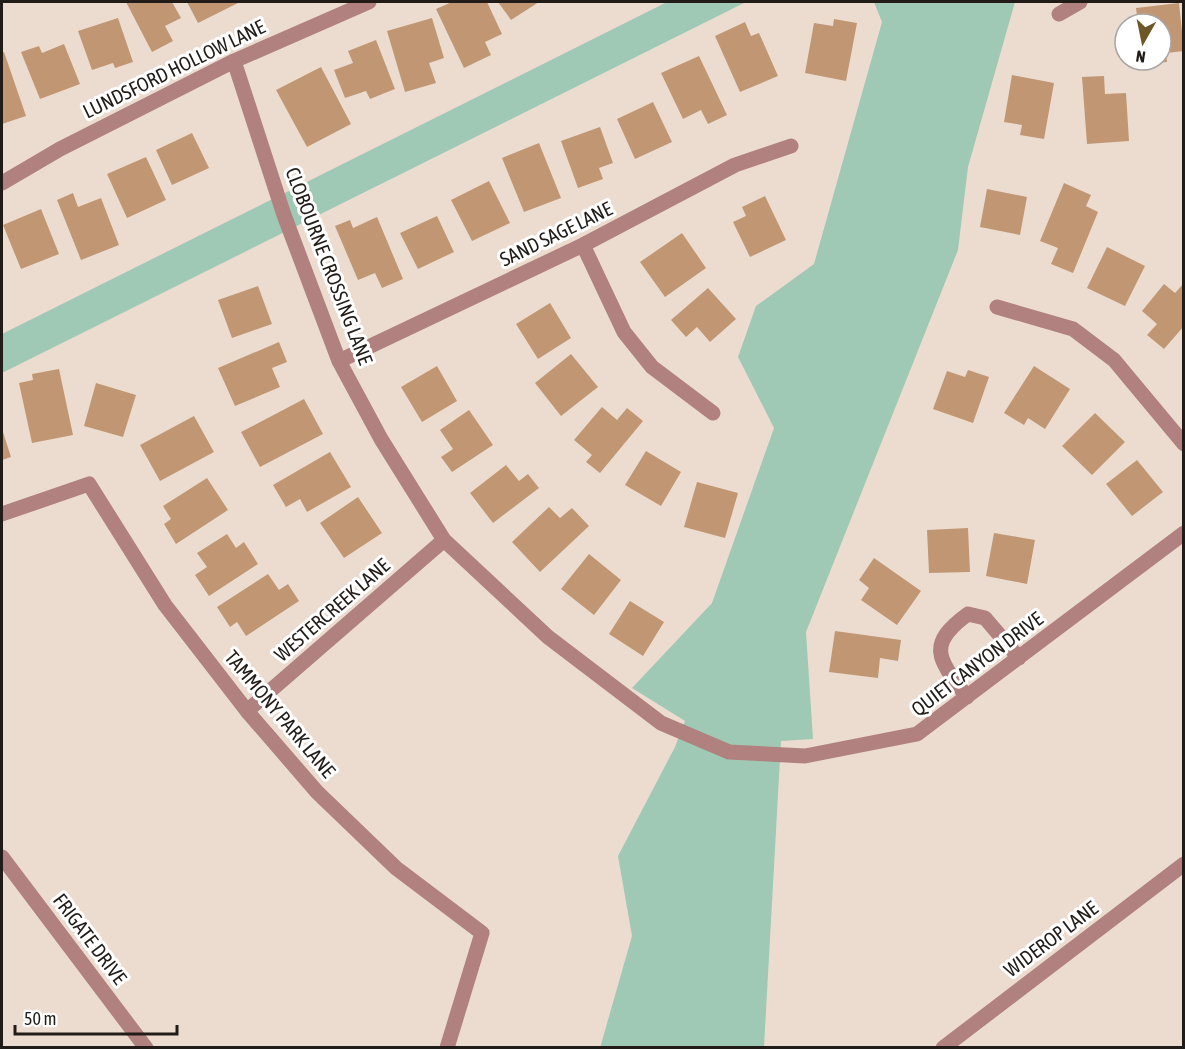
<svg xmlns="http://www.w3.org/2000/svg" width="1185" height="1049" viewBox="0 0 1185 1049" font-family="'Asap Condensed',sans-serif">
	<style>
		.green { fill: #9fc9b4 }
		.building { fill: #c19773 }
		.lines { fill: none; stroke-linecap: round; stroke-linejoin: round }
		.minor { stroke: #b0817e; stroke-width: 15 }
		.labels { text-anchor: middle; stroke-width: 6; stroke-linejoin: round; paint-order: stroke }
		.street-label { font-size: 20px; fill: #221c18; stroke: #fff }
	</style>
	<rect width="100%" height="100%" fill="#ecdcd0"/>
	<!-- green -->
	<path class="green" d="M667,2h79l-744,371v-39z
		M874,2h141l-47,165 -10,83 -152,382 7,107 -32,2 -17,306 -164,1 32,-112 -14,-80 57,-109 10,-26 -53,-33 80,-85 62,-175 -36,-71 18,-51 58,-42 68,-242z"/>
	<!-- building -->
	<path class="building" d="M126,2h46l9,16 -16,8 8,15 -21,11z
		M187,2h53l-42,21z
		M452,2h35l15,32 -17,8 6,13 -27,13 -28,-59z
		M498,2h41l-28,18z
		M1179,3l5,48 -18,2 1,9 -24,2 -1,-4h19v-36h-23l-2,-16z
		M118,18l15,44 -18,6 -2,-5 -21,7 -14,-39z
		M432,18l12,40 -15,5 7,20 -31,9 -18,-61z
		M834,19l23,4 -11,58 -41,-8 9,-50 19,3z
		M745,22l6,14 8,-3 19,43 -38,16 -25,-56z
		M376,40l19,49 -25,10 -4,-8 -21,7 -11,-28 19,-7 -5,-12z
		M64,44l16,40 -40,15 -19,-47 18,-6 3,7z
		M4,52l22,64 -24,8v-71z
		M699,56l28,59 -19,9 -7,-14 -18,9 -22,-46z
		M321,67l30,57 -44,23 -31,-57z
		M1012,75l42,8 -10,56 -24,-4 2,-10 -18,-3z
		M1104,76l1,18 21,-1 3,48 -42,3 -5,-67z
		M653,102l19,40 -37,17 -18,-40z
		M600,127l13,36 -14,5 4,11 -25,9 -17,-47z
		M192,133l17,35 -37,17 -16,-35z
		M539,143l22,55 -37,14 -22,-54z
		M146,157l20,43 -39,18 -20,-44z
		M489,181l21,42 -38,18 -21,-41z
		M1064,183l27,12 -5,11 12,6 -25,61 -22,-9 7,-16 -18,-7z
		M987,189l40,8 -7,38 -40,-8z
		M73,193l5,14 23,-9 18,47 -38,15 -24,-60z
		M765,196l21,44 -36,17 -17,-35 13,-6 -4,-9z
		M41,209l18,45 -38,15 -18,-44z
		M437,216l17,36 -36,17 -18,-36z
		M377,217l26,62 -21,9 -7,-15 -17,7 -23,-54 15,-6 3,8z
		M682,233l24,35 -41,29 -25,-35z
		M1107,247l38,19 -20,40 -38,-18z
		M1184,283v43l-20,23 -17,-14 10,-11 -15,-13 22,-27 11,9z
		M258,286l14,38 -40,14 -14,-38z
		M708,288l28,31 -26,23 -13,-15 -11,10 -15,-17z
		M550,303l21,35 -33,21 -22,-35z
		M279,342l8,20 -15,6 8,19 -45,19 -17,-38z
		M571,354l27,33 -37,29 -26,-33z
		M437,366l20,35 -35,21 -21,-35z
		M1034,366l36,23 -25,40 -17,-11 -4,7 -20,-12z
		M59,369l14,66 -41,8 -13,-60 14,-3 -1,-6z
		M968,370l21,7 -16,46 -40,-14 14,-38 18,6z
		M96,383l40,12 -13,42 -39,-11z
		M304,399l19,35 -63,33 -19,-35z
		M602,407l15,13 10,-12 16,13 -43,52 -14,-11 6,-7 -18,-15z
		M469,410l24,35 -41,27 -11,-15 12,-8 -13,-19z
		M1095,413l30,29 -33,33 -30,-29z
		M194,416l20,36 -54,29 -20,-36z
		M2,429l9,28 -9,3z
		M646,451l35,21 -20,34 -36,-21z
		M330,452l21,35 -44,25 -7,-13 -14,8 -13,-22z
		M1137,460l26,32 -31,24 -26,-32z
		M506,465l13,16 9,-7 11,14 -46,35 -23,-30z
		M207,478l21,32 -52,34 -12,-20 7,-5 -8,-13z
		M697,482l41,11 -13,45 -41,-11z
		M358,497l24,36 -38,25 -24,-35z
		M549,507l11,11 12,-10 17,18 -49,46 -28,-30z
		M968,528l2,44 -41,1 -2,-43z
		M994,533l41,7 -8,44 -41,-8z
		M227,534l9,14 8,-6 14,22 -49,32 -14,-21 12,-8 -10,-14z
		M589,554l32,26 -27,35 -33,-26z
		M874,558l47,33 -24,34 -36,-25 8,-12 -10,-8z
		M268,574l11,16 9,-6 11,17 -53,35 -9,-14 -7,5 -13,-20z
		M630,601l34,21 -21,34 -34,-22z
		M835,631l66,9 -3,21 -18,-3 -2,20 -49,-6z"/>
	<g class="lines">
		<!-- minor -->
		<path class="minor" d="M1059,14l21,-12
			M234,61l50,154 55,146 42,78 63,101 104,97 113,86 68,29 76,4 112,-22 267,-201
			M2,183l58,-34 174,-88 135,-59
			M583,245l41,87 28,35 61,46
			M997,307l76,22 41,31 70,84
			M339,361l244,-116 152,-80 56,-19
			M2,514l87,-30 76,121 82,106 70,81 79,76 86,65 -35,115
			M967,697c-28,-37 -42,-52 1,-83l17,4 34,40
			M247,711l197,-171
			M2,857l144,191
			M943,1048l241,-184"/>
	</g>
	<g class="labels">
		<!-- street labels -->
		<g class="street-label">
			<text transform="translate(174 69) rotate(-26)" y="7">LUNDSFORD HOLLOW LANE</text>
			<text transform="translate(556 234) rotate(-26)" y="7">SAND SAGE LANE</text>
			<text transform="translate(329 266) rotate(69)" y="7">CLOBOURNE CROSSING LANE</text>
			<text transform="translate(332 610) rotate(-41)" y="7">WESTERCREEK LANE</text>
			<text transform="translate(977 664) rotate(-37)" y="7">QUIET CANYON DRIVE</text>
			<text transform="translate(280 714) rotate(50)" y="7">TAMMONY PARK LANE</text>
			<text transform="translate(90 939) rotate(53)" y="7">FRIGATE DRIVE</text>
			<text transform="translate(1051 939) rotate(-37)" y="7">WIDEROP LANE</text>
		</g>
	</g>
	<!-- border -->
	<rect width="1185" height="1049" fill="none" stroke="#221c18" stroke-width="6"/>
	<!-- north arrow -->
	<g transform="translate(1143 42) rotate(189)"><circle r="28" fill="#ffffff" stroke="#a7a4a3" stroke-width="1.5"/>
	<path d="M0-4.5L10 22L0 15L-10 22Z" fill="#6d5726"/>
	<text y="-9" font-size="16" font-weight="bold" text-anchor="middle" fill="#221c18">N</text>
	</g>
	<!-- scale -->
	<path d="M15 1025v9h162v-9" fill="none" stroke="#221c18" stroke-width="3"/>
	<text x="24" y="1025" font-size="18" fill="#221c18" stroke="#ffffff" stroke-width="4.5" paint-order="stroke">50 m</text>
</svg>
